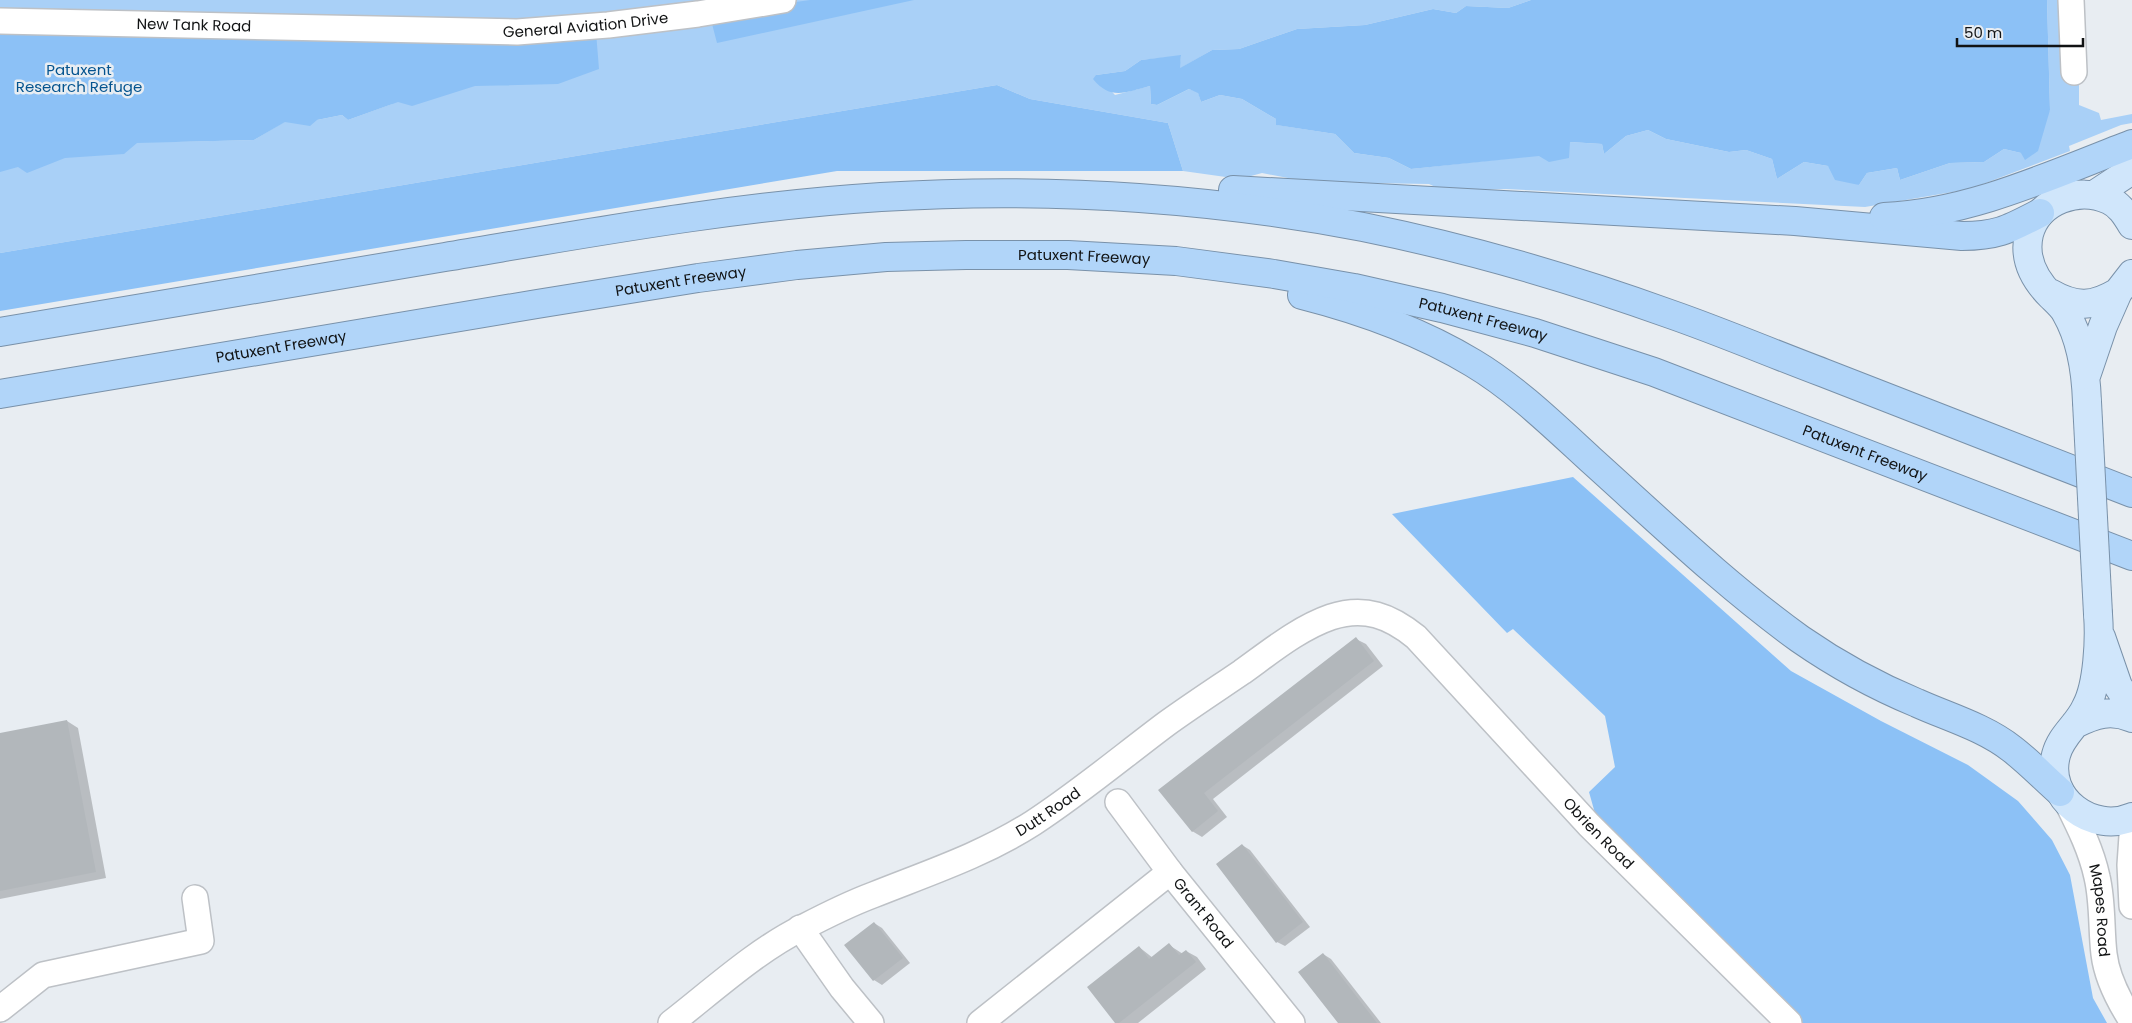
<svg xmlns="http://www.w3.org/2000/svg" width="2132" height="1023" viewBox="0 0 2132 1023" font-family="Poppins,sans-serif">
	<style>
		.green { fill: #a9d0f7; fill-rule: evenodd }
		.forest { fill: #8cc1f6 }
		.shadow { fill: #0003 }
		.building { fill: #b2b7bb }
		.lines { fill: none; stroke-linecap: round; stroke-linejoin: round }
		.minor-casing { stroke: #bdc1c6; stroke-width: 28 }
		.major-casing { stroke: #7991a9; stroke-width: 30 }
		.highway-casing { stroke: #7991a9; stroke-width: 30 }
		.minor { stroke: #fff; stroke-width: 25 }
		.major { stroke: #d0e6fb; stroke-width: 28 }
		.highway { stroke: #b1d5f9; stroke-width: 28 }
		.major-bridge-casing { stroke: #7991a9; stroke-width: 30; stroke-linecap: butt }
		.major-bridge { stroke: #d0e6fb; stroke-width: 28 }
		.labels { text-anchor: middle; stroke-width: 5; stroke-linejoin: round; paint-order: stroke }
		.street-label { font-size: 15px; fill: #111314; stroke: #e8edf2 }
		.park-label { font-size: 15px; fill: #04548f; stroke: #e8edf2 }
	</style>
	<rect width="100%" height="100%" fill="#e8edf2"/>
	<!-- green -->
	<path class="green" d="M0,0h1531l-23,8 -42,-2 -10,7 -23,-4 -68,16 -68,4 -58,20 -27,1 -33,19 2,-13 -40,4 -16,11 -29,4 19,20 35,-9 1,18 6,1 32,-16 9,3 3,10 19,-7 22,4 34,20 1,6 58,9 19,19 35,5 22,11 128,-14 31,-13 32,2 2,10 22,-18 22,-6 18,9 63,13 17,-2 26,9 5,20 27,-17 24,4 31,19 8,-12 30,-5 3,12 50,-17 34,-1 20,-13 17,4 29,-43 -3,-110h17l15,81v24l20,8 2,7 31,-6v9l-11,2 -52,21 1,5 -100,38 -105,18 -359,-18 -62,2 -15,-7 -120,-2 -47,-9 -22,6 -57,-8 -15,-48 -138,-24 -33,-14 -997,168zM392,104l-44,16 -6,-5 -25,5 -30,2zM284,122l-30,18 -82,2z"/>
	<!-- forest -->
	<path class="forest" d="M810,0h104l-197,43 -6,-23 8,-7z
		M1531,0h516l3,110 -12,41 -13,9 -4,-7 -17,-4 -20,13 -34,1 -50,17 -3,-12 -30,5 -8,12 -24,-5 -7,-14 -24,-4 -27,17 -5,-20 -26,-9 -17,2 -63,-13 -18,-9 -22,6 -22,18 -2,-10 -32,-2 -1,16 -20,4 -10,-6 -128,13 -22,-11 -35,-5 -19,-19 -59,-9v-6l-34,-20 -22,-4 -19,7 -3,-9 -9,-4 -32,16 -6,-1 -1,-18c-24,6 -39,15 -57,-7l3,-4 29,-4 16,-11 40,-5 -1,13 32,-18 27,-1 58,-20 68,-4 68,-16 23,4 10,-7 42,2z
		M0,32l386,11h136l74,-11 3,37 -41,15 -83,2 -63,20 -14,-4 -50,18 -6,-5 -25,5 -7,6 -25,-4 -31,18 -117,3 -13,11 -59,4 -38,15 -9,-6 -18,5z
		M997,85l33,14 138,24 15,48h-346l-837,140v-58z
		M1573,477l218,194 90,50 87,44 50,36 34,39 18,35 23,123 14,25h-306l-203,-199 -9,-32 26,-25 -10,-51 -92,-87 -6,4 -115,-119z"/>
	<!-- shadow -->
	<path class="shadow" d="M1356,639l10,5 17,22 -170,133 14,18 -25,20 -10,-6 -32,-41z
		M67,721l11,7 28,150 -106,21v-165z
		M1242,845l8,5 60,77 -25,19 -8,-4z
		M874,923l8,5 28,35 -28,22 -8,-5 -28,-35z
		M1169,945l14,9 3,-3 11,6 9,12 -68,54h-21l22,-76 14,11z
		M1323,954l8,5 50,64h-41z"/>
	<!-- building -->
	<path class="building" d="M1356,637l18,24 -170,132 14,18 -26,21 -34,-42z
		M67,720l29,152 -96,19v-158z
		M1242,844l61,78 -27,21 -60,-79z
		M874,922l29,36 -30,23 -29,-36z
		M1169,943l10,12 7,-5 10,12 -77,61h-4l-28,-36 52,-41 10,13z
		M1323,953l54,70h-39l-40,-51z"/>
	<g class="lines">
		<defs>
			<g id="minor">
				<path d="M2071,0l3,72"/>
				<path id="s1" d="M0,21l517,11 91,-7 90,-11 85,-14"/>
				<path id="s2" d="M2065,798c13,26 26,51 32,79 6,25 4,52 7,77 3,25 15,47 28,67"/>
				<path id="s3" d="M1118,802l52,70 122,151"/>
				<path d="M2132,836l-2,29 2,41"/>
				<path d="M800,928l42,60 29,35"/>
				<path d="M0,1009l43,-34 158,-34 -6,-43"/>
				<path id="s4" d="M671,1023c40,-31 86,-73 131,-95 23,-12 47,-24 71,-33 55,-22 110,-40 160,-72 46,-30 89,-66 133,-99 25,-18 51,-35 76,-52 28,-20 57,-44 89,-55 34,-11 59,-1 85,20l173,188 200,198"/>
				<path d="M980,1023l190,-151"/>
			</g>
			<path id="major" d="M2094,195l38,-25
				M2050,293c26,15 43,14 68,-1
				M2086,376l17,-50 15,-34 14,-18
				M2087,402c-1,-29 -6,-63 -21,-89 -3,-6 -10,-12 -15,-17 -17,-17 -28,-37 -22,-62 9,-34 50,-48 80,-34 11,5 17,15 23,25
				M2098,614c2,25 0,71 -12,93 -8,18 -25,28 -30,48 -12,44 37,79 76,62
				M2101,637l17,49 14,21
				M2075,724c20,-10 36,-15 57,-6"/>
			<g id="highway">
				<path d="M1233,190l562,31 167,15c36,0 47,-7 78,-23"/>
				<path d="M1884,217c87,-4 167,-42 248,-73"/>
				<path d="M1302,295c59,15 118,36 171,68 42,25 81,63 117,96 69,62 135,126 210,180 36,25 76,47 117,64 31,14 67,24 95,46 17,13 32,29 48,43"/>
				<path d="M0,332c148,-25 297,-50 445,-75 144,-24 290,-51 436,-60 161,-10 324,0 482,30 104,21 207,51 307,87 52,18 103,40 154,59 103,40 205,80 308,120"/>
				<path id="s5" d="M0,394l537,-90 161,-26 99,-13 89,-8 80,-2h102l108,6 98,13 80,14 88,20 93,25 119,39 478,184"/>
			</g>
		</defs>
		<!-- minor casing -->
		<use href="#minor" class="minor-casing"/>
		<!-- major casing -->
		<use href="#major" class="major-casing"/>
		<!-- highway casing -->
		<use href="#highway" class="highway-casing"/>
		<!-- minor -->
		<use href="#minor" class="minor"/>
		<!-- major -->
		<use href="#major" class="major"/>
		<!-- highway -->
		<use href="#highway" class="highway"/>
		<defs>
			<path id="major-bridge" d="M2087,402l11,212"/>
		</defs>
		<!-- major-bridge casing -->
		<use href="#major-bridge" class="major-bridge-casing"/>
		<!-- major-bridge -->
		<use href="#major-bridge" class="major-bridge"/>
	</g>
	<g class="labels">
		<!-- street labels -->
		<g class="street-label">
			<text dy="5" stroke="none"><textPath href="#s1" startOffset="586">General Aviation Drive</textPath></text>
			<text dy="5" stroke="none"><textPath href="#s1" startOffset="194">New Tank Road</textPath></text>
			<text dy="5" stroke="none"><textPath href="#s5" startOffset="1095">Patuxent Freeway</textPath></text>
			<text dy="5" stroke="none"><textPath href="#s5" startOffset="690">Patuxent Freeway</textPath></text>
			<text dy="5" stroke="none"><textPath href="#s5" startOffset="1500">Patuxent Freeway</textPath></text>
			<text dy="5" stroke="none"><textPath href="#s5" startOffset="285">Patuxent Freeway</textPath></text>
			<text dy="5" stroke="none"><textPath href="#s5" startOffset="1905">Patuxent Freeway</textPath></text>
			<text dy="5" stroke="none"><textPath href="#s4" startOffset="435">Dutt Road</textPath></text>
			<text dy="5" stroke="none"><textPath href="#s4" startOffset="1139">Obrien Road</textPath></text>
			<text dy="5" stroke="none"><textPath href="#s2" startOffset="119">Mapes Road</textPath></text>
			<text dy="5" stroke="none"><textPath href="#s3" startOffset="140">Grant Road</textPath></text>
		</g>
		<!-- park labels -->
		<g class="park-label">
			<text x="79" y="75">Patuxent<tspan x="79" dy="17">Research Refuge</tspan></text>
		</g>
	</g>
	<!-- scale -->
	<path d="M1957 38v8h126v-8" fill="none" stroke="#111314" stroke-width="2.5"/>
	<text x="1964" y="38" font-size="15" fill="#111314" stroke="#e8edf2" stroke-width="4" paint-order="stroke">50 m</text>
</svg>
